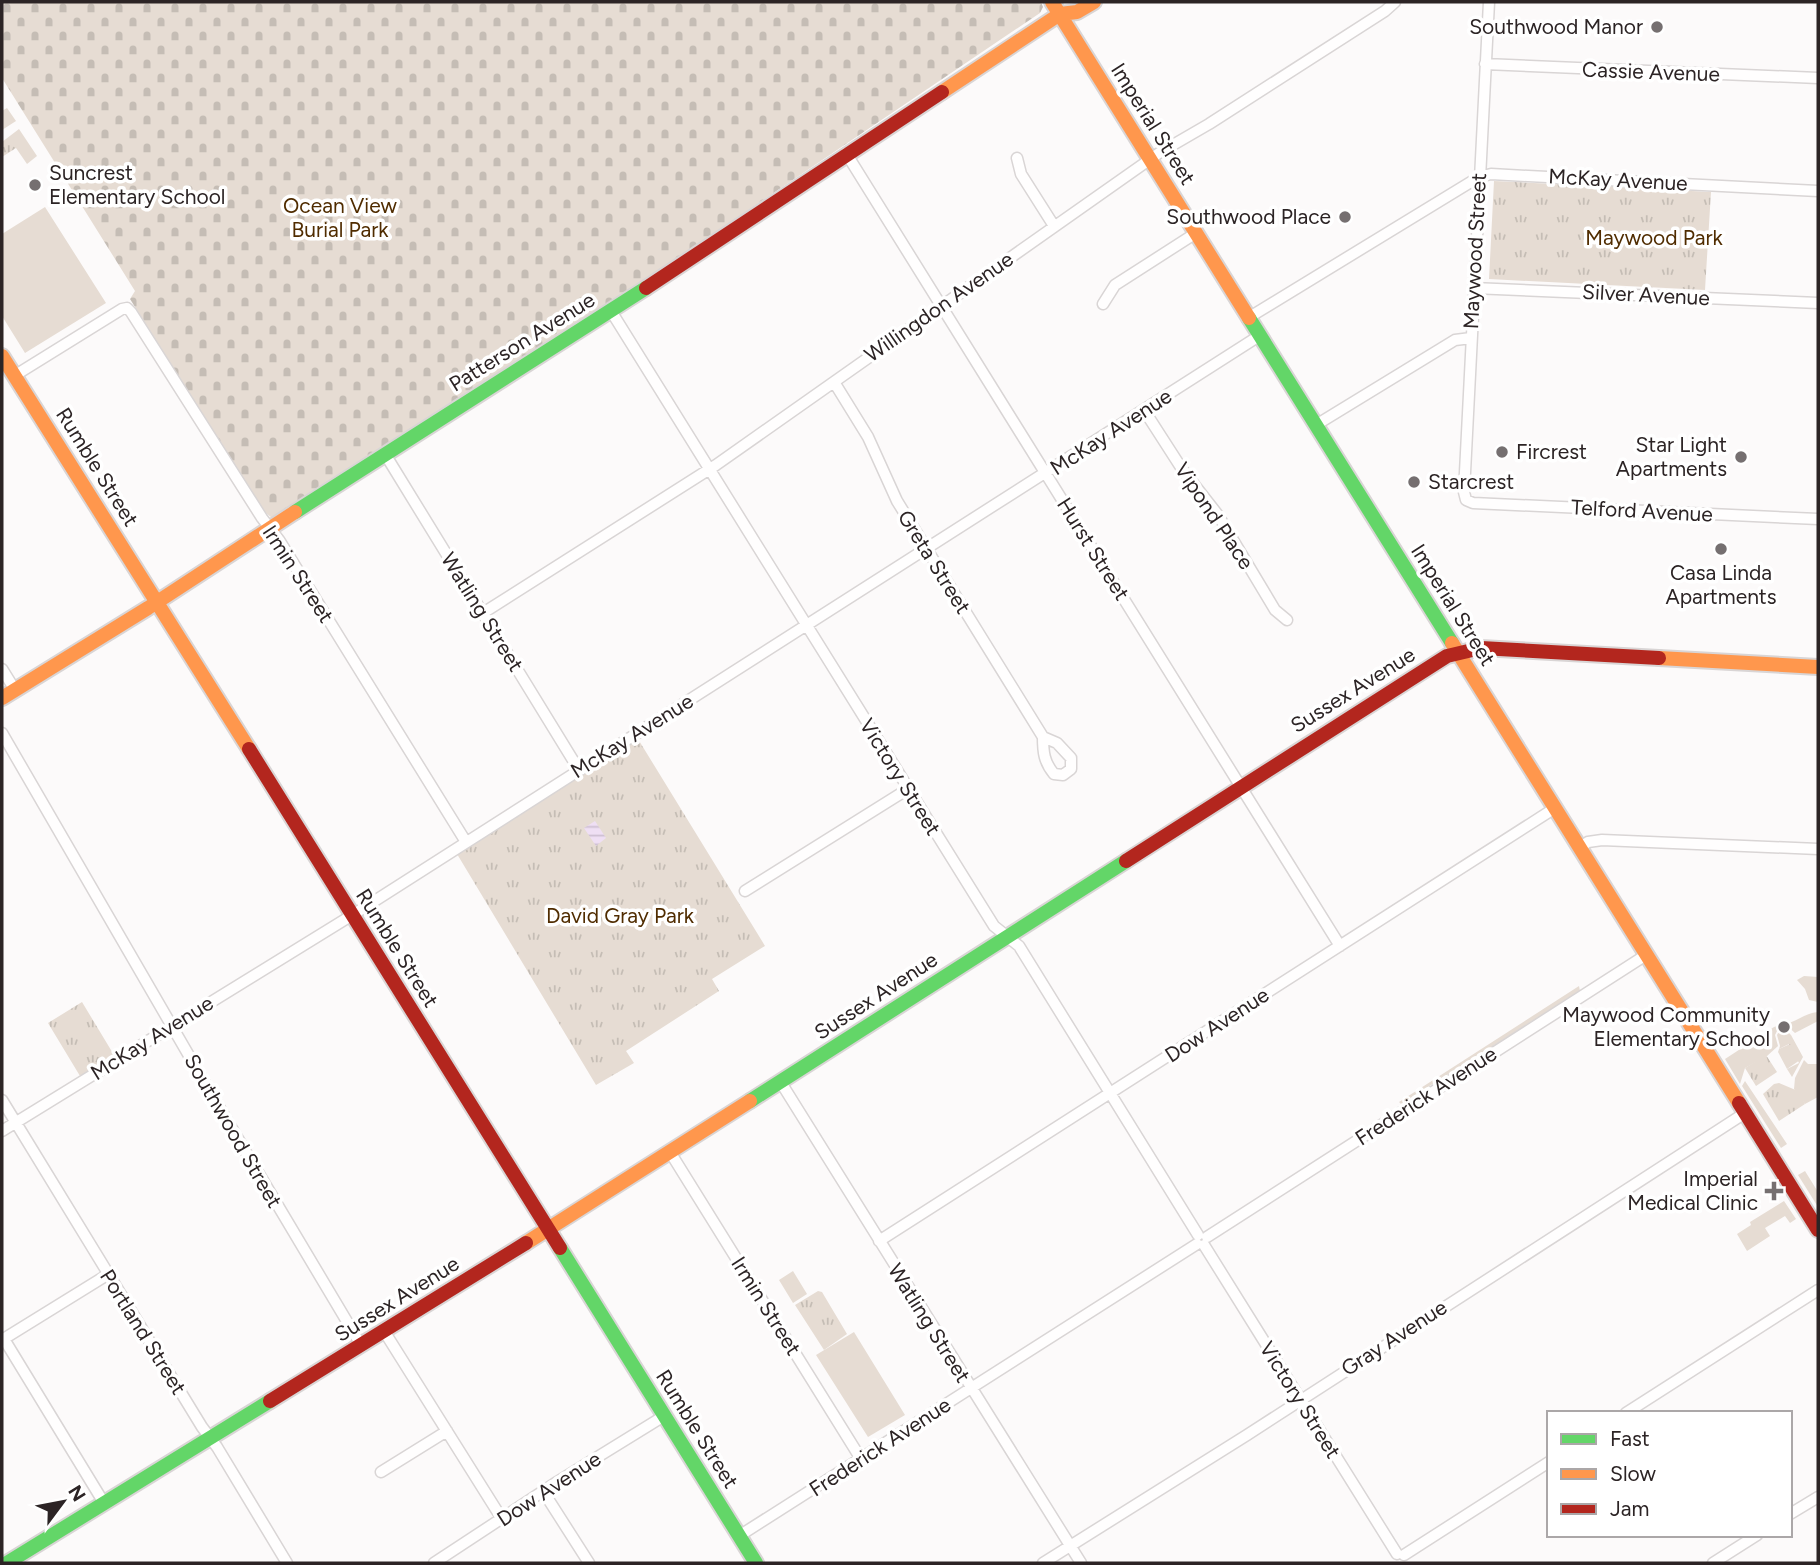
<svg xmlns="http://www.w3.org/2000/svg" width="1820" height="1565" viewBox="0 0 1820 1565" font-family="Figtree,sans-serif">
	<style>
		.grass { fill: #e6dcd3 }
		.cemetery { fill: url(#cemetery-stones) }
		.park { fill: url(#park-tufts) }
		.water { fill: url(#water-rules) }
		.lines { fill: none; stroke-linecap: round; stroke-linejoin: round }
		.street-casing { stroke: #d9d5d5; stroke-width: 13 }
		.fast-casing { stroke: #d9d5d5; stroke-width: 18 }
		.slow-casing { stroke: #d9d5d5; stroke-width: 18 }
		.jam-casing { stroke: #d9d5d5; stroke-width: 18 }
		.street { stroke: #fffefe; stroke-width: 10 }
		.fast { stroke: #63d668; stroke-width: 14 }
		.slow { stroke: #ff974d; stroke-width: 14 }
		.jam { stroke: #b3261e; stroke-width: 14 }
		.poi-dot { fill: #756f70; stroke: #fff; stroke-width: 2.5 }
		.labels { text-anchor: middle; stroke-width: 7; stroke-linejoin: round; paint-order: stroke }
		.poi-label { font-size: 21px; fill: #2c2425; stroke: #fff; text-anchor: end }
		.street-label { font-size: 21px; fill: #2c2425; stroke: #fff }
		.park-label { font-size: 21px; fill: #502c00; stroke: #fff }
	</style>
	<defs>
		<pattern id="cemetery-stones" width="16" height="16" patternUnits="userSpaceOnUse" patternTransform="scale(1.75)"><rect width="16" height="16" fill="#e6dcd3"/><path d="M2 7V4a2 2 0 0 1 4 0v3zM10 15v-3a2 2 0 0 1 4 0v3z" fill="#c5bdb5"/></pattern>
		<pattern id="park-tufts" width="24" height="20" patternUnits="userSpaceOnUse" patternTransform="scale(1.75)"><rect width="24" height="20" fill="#e6dcd3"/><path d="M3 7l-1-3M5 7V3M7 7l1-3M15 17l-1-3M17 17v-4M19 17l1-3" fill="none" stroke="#c5bdb5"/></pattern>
		<pattern id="water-rules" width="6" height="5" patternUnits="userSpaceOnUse" patternTransform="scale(1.75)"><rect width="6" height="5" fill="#efdff4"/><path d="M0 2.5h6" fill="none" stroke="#cdbfd1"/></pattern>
	</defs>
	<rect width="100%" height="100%" fill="#fcfafa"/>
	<!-- grass -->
	<path class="grass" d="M7,108l9,13 -14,9v-19z
		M45,207l61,96 -81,50 -23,-37v-82z
		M1804,976l14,1v25l-9,-2 -4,-11 -8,-9z
		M1579,986l1,5 -179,113 -2,-2z
		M1818,1012v9l-23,12 -10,-9c13,-3 20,-11 33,-12z
		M1780,1025l-5,10 3,11 -11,10 -22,12 -5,16 -15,-25 49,-32z
		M1782,1026l9,9 12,22 -11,20 -5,-8 12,-6 -10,-19 -10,5 1,-3 -3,-11z
		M1804,1060l4,4h10v33l-13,7 -11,-15 1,-11z
		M1745,1081l42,63 -6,4 -39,-62z
		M1805,1171l13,21v15l-20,-32z
		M1784,1201l12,18 -6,4 -5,-7 -20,12 5,8 -23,15 -10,-17 14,-9 -1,-3z
		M793,1271l14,23 -14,9 -14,-23z
		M854,1332l51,83 -37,22 -52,-82z"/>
	<!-- cemetery -->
	<path class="cemetery" d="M2,2h1039l2,5 -3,6 -431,291 -337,214 -10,-8 -132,-211 5,-8 -133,-213z"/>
	<!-- park -->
	<path class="park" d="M19,129l18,27 -10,8 -11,-16 -14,9v-15z
		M1494,181l217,11 -6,98 -216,-11z
		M638,739l127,207 -53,33 7,12 -93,60 8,12 -38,22 -139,-231z
		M82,1002l32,53 -34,21 -32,-53z
		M1790,1044l10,16 -13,9 -9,-17 1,-3z
		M1766,1055l11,17 -21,14 -11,-18z
		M1779,1083l19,8 7,13 -26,17 -16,-27 11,-10z
		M818,1291l4,1 25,42 -23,16 -29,-45z"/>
	<!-- water -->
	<path class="water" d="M595,821l11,17 -10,8 -12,-18z"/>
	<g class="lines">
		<defs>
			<path id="street" d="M1489,2l-25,490 2,8 7,3 345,16
				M1485,64l333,14
				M846,153l494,793
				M1017,158l4,16 33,52
				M1473,288l345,15
				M1103,304l12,-19 81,-52
				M611,311l383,615 25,20 179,289
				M1248,318l231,-141 12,-3 37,2 290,15
				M14,376l108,-67 5,-1 4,4 131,206 17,22 187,302
				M834,382l34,55 29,64 146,236c0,15 1,25 11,37l9,1 8,-6v-11l-14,-15 -14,-6
				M1144,410l38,59 36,46 57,95 12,10
				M1316,425l139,-85 16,-2
				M385,454l194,316
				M483,613l233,-148 443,-312 50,-29 176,-113 10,-9
				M2,669l13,21
				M2,733l204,352 155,260
				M1579,848l9,-6 14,-2 216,9
				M745,891l163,-102
				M780,1081l301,482
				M2,1100l200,327 15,20 70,116
				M2,1131l360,-222 897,-573
				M670,1152l191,307
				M1207,1237l439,-282
				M879,1241l676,-433
				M1204,1245l193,309
				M384,1331l118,188
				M4,1339l100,164
				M2,1340l105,-65
				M1626,1413l192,-123
				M381,1472l66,-41
				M543,1491l46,72
				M1790,1514l28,-17
				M739,1536l458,-292
				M1404,1555l145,-93
				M434,1563l123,-81 107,-66
				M1043,1563l204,-128 498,-322
				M1713,1563l44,-28"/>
			<path id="fast" d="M1249,318l203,325
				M295,512l351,-224
				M750,1101l376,-240
				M560,1248l196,315
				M7,1563l263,-162"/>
			<path id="slow" d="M1052,2l197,316
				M942,92l118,-78 17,-2 17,-10
				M2,356l247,393
				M1452,643l287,460
				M1659,658l159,9
				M2,698l146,-90 147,-96
				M526,1243l224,-142"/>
			<path id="jam" d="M646,288l296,-196
				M249,749l311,499
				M1126,861l321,-205 34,-8 178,10
				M1739,1103l79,127
				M270,1401l256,-158"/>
		</defs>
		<!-- street casing -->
		<use href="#street" class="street-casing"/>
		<!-- fast casing -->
		<use href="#fast" class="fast-casing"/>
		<!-- slow casing -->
		<use href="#slow" class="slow-casing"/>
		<!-- jam casing -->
		<use href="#jam" class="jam-casing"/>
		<!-- street -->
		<use href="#street" class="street"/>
		<!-- fast -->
		<use href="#fast" class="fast"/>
		<!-- slow -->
		<use href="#slow" class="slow"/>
		<!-- jam -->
		<use href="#jam" class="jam"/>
	</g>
	<!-- markers -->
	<g class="poi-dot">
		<circle cx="1657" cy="27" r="7"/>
		<circle cx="35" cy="185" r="7"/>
		<circle cx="1345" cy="217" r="7"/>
		<circle cx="1502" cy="452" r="7"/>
		<circle cx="1741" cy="457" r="7"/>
		<circle cx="1414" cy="482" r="7"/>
		<circle cx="1721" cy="549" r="7"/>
		<circle cx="1784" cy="1027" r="7"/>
		<path d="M1770.5 1180.5h7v7h7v7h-7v7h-7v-7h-7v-7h7z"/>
	</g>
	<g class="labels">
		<!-- poi labels -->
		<g class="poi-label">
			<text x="1643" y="34">Southwood Manor</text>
			<text x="49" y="180" text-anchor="start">Suncrest<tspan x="49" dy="24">Elementary School</tspan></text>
			<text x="1331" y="224">Southwood Place</text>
			<text x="1727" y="452">Star Light<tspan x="1727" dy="24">Apartments</tspan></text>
			<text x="1516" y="459" text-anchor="start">Fircrest</text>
			<text x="1428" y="489" text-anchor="start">Starcrest</text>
			<text x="1721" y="580" text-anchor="middle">Casa Linda<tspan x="1721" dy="24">Apartments</tspan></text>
			<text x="1770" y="1022">Maywood Community<tspan x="1770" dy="24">Elementary School</tspan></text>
			<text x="1758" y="1186">Imperial<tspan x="1758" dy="24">Medical Clinic</tspan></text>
		</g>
		<!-- street labels -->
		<g class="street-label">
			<text transform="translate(1651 72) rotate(2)" y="7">Cassie Avenue</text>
			<text transform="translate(1153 124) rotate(58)" y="7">Imperial Street</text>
			<text transform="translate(1618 180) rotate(3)" y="7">McKay Avenue</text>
			<text transform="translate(1475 251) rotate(-87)" y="7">Maywood Street</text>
			<text transform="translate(1646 295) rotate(3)" y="7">Silver Avenue</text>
			<text transform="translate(939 307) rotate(-35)" y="7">Willingdon Avenue</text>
			<text transform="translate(522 342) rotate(-32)" y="7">Patterson Avenue</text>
			<text transform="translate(1111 432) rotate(-33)" y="7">McKay Avenue</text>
			<text transform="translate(97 467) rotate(58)" y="7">Rumble Street</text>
			<text transform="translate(1642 511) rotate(3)" y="7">Telford Avenue</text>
			<text transform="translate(1214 516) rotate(56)" y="7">Vipond Place</text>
			<text transform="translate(1093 549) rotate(58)" y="7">Hurst Street</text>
			<text transform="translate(934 562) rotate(58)" y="7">Greta Street</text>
			<text transform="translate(298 574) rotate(57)" y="7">Irmin Street</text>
			<text transform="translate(1453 605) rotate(58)" y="7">Imperial Street</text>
			<text transform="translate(482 612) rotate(58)" y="7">Watling Street</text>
			<text transform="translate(1353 690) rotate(-32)" y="7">Sussex Avenue</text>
			<text transform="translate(632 736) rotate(-32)" y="7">McKay Avenue</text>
			<text transform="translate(900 777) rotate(58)" y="7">Victory Street</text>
			<text transform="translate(397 948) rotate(58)" y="7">Rumble Street</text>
			<text transform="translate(876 996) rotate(-33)" y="7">Sussex Avenue</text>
			<text transform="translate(1217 1025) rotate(-33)" y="7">Dow Avenue</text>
			<text transform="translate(152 1038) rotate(-32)" y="7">McKay Avenue</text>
			<text transform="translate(1426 1096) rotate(-33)" y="7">Frederick Avenue</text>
			<text transform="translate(233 1131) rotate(60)" y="7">Southwood Street</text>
			<text transform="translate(397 1299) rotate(-32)" y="7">Sussex Avenue</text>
			<text transform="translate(766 1306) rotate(58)" y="7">Irmin Street</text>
			<text transform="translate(929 1323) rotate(58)" y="7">Watling Street</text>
			<text transform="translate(143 1332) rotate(58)" y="7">Portland Street</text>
			<text transform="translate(1394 1338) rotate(-33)" y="7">Gray Avenue</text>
			<text transform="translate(1300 1400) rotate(58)" y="7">Victory Street</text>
			<text transform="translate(697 1429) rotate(58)" y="7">Rumble Street</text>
			<text transform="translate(880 1447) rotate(-33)" y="7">Frederick Avenue</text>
			<text transform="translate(549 1489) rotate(-33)" y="7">Dow Avenue</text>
		</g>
		<!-- park labels -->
		<g class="park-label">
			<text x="340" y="213">Ocean View<tspan x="340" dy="24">Burial Park</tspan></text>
			<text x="1654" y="245">Maywood Park</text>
			<text x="620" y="923">David Gray Park</text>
		</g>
	</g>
	<!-- border -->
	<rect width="1820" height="1565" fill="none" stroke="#2c2425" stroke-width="7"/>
	<!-- legend -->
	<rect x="1547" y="1411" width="245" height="126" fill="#ffffff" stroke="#aba7a8" stroke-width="2"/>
	<rect x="1561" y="1434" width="35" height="10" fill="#63d668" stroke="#aba7a8" stroke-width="2"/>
	<text x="1610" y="1446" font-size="21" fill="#2c2425">Fast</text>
	<rect x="1561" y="1469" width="35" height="10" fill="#ff974d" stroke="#aba7a8" stroke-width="2"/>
	<text x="1610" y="1481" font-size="21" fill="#2c2425">Slow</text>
	<rect x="1561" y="1504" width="35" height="10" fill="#b3261e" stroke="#aba7a8" stroke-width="2"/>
	<text x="1610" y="1516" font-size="21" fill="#2c2425">Jam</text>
	<!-- north arrow -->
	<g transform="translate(63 1502) rotate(58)" stroke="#ffffff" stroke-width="5" paint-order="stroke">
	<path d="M0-5L12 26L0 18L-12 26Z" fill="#2c2425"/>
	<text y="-10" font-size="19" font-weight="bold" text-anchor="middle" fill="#2c2425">N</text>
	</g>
</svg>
